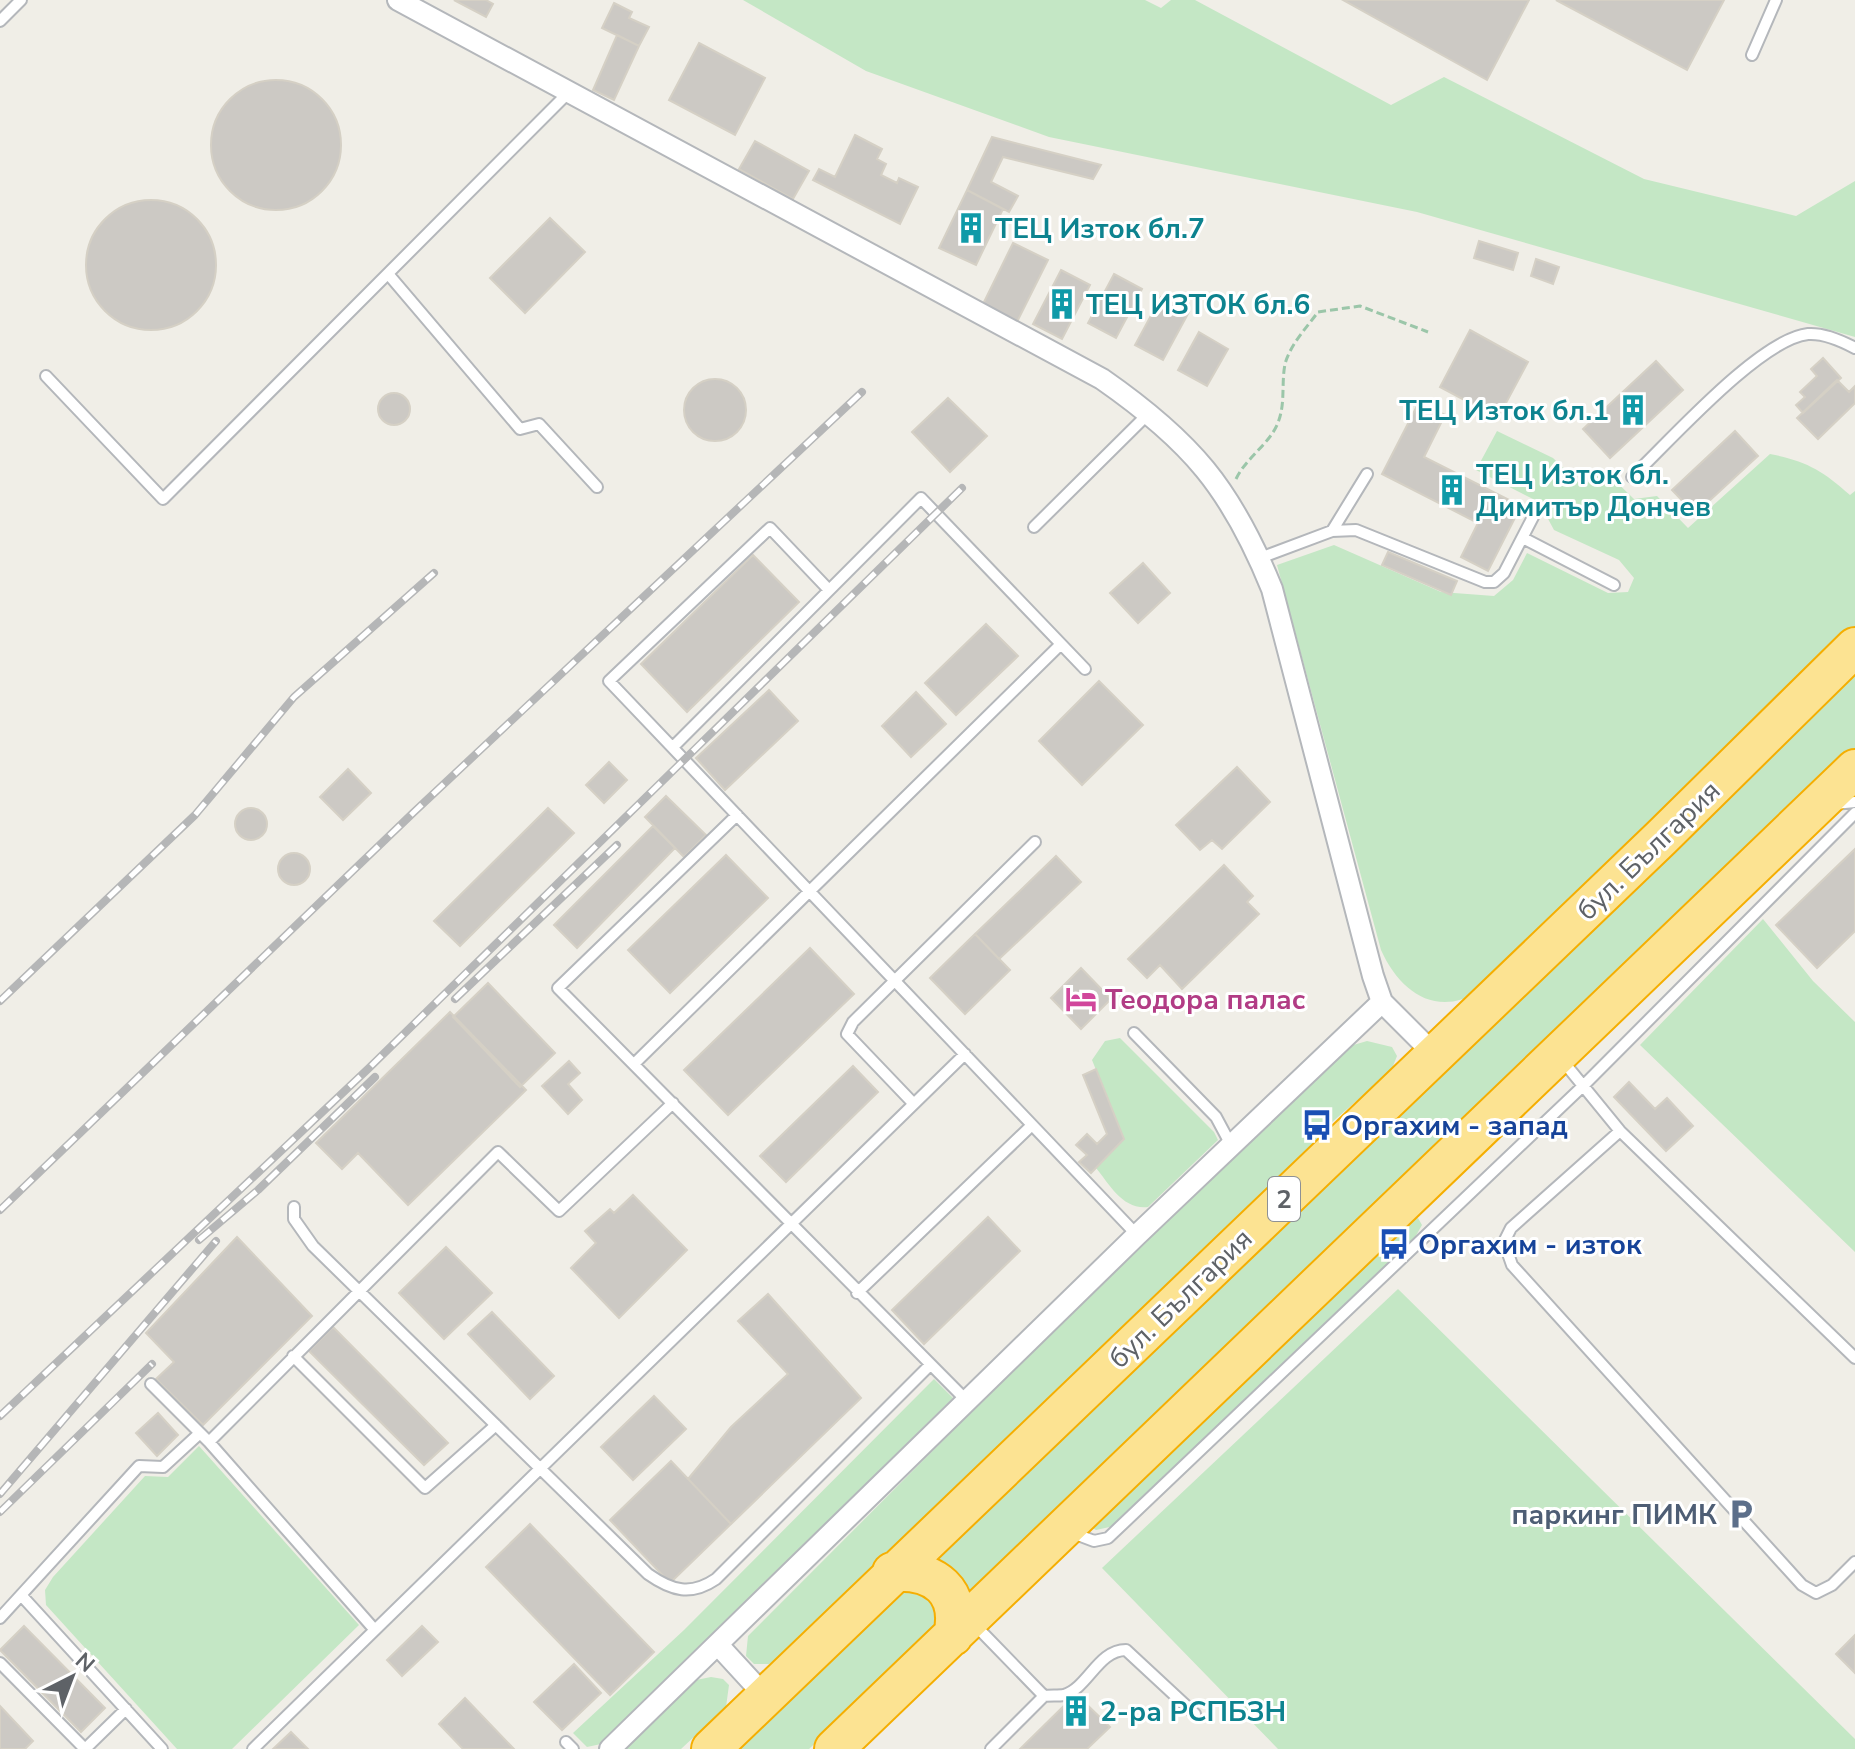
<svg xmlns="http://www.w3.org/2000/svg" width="1855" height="1749" viewBox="0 0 1855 1749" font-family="'Nunito Sans',sans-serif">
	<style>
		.green { fill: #c4e7c5 }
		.building { fill: #ccc9c4; stroke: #d5d0c5; stroke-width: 2 }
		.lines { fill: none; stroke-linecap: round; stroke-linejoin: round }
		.lane-casing { stroke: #b4b7bb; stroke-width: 14 }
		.street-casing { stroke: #b4b7bb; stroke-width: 24 }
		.highway-casing { stroke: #f5ae02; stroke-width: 42 }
		.path { stroke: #9bc6a9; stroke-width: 3; stroke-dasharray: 8 4; stroke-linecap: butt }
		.lane { stroke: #fff; stroke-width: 10 }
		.street { stroke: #fff; stroke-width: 20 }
		.highway { stroke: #fce392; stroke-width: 38 }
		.rail-casing { stroke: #b5b6b7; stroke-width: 8 }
		.rail { stroke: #fff; stroke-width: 5; stroke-dasharray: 15; stroke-linecap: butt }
		.labels { text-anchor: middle; stroke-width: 6; stroke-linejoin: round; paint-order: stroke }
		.shield { fill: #fff; stroke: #8e9195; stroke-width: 2 }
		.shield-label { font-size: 26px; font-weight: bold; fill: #5e6267 }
		.culture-label { font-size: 28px; font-weight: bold; fill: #0d838f; stroke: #fff; text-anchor: start }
		.street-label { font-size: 28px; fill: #5e6267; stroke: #fff }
		.hotel-label { font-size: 28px; font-weight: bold; fill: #b23c85; stroke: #fff; text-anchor: start }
		.transit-label { font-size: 28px; font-weight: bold; fill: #164399; stroke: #fff; text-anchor: start }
		.service-label { font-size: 28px; font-weight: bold; fill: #4e5e75; stroke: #fff; text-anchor: end }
	</style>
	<rect width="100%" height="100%" fill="#f0eee7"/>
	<!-- green -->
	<path class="green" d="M743,0h402l16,8 10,-8h24l196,105 53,-28 200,102 152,37 59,-35v156l-438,-125 -368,-75 -183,-66z
		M1497,431l56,27 30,29 20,-18 31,30 23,-3 31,32 82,-74c36,7 52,16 80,41l5,-4v142l-375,358c-44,27 -80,1 -99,-41l-104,-385 57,-20 107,47 53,4 19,-16 14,-27 81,40 20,-1 6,-14 -15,-18 -65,-30 -15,-28 -63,-32z
		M1855,666v87l-879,847 -51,-40z
		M1763,919l50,62 42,41v230l-215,-207z
		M1120,1038l94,94 4,8 -70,67c-25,3 -38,-22 -52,-39l28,-29 -32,-79 13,-19z
		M1367,1041l25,6 5,9 -6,15 -68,59 -26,43 -516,483 -12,8h-15l-8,-8 2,-20 388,-389 214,-201z
		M1418,1218l4,7 -13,23 -295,278 -18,4 -12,-7 311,-298z
		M1398,1289l457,450v10h-577l-176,-181z
		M934,1379l19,19 -352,346 -14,3 -14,-14 111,-103z
		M199,1446l160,179 -127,124h-55l-131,-144 -1,-15 8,-13 92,-101 23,1z
		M900,1586l34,7 3,34 -128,122h-70l74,-82z
		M711,1677l12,2 6,6 -3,22 -45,42h-58l73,-69z"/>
	<!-- building -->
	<path class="building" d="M454,0h32l7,4 -7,13z
		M1343,0h186l-42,80z
		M1556,0h168l-37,70z
		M614,3l18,9 -3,6 20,9 -10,19 -37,-18z
		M617,35l22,11 -25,54 -21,-10z
		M699,43l66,35 -30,57 -66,-35z
		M211 145a65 65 0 1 1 130 0a65 65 0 1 1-130 0Z
		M855,135l27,14 -5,10 9,5 -5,11 16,8 2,-5 19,9 -18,37 -87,-44 6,-11 16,8z
		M992,137l109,28 -8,14 -90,-22 -12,25 27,14 -9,16 -42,-22z
		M755,141l54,30 -16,28 -54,-30z
		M967,190l36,19 -27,56 -37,-17z
		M86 265a65 65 0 1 1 130 0a65 65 0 1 1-130 0Z
		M550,218l35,34 -60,61 -35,-35z
		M1479,241l39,12 -5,17 -39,-12z
		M1013,243l35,17 -31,62 -34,-18z
		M1536,259l23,8 -6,17 -22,-8z
		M1061,270l29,15 -28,54 -29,-15z
		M1114,274l28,15 -26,49 -28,-15z
		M1161,297l28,15 -26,48 -28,-15z
		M1470,330l58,32 -30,56 -58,-31z
		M1199,332l29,17 -21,37 -29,-16z
		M1823,358l18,20 -38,35 -7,-8 9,-8 -5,-5 17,-16 -6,-7z
		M1656,361l27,29 -73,68 -27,-29z
		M684 410a31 31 0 1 1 62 0a31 31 0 1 1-62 0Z
		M1837,380l12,12 6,-6v17l-37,36 -21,-21z
		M378 409a16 16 0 1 1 32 0a16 16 0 1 1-32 0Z
		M948,398l39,38 -37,36 -38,-40z
		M1419,402l26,13 -21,42 97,49 -33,65 -27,-14 17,-34 -96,-49z
		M1735,431l23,25 -63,58 -23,-24z
		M1388,552l69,29 -6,14 -69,-30z
		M753,555l46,47 -112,110 -46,-48z
		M1143,563l27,30 -32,30 -28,-30z
		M986,624l32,32 -62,59 -31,-32z
		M1099,681l44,44 -61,60 -43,-44z
		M769,690l29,31 -73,69 -29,-32z
		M916,692l30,32 -35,33 -29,-31z
		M609,762l18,18 -23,23 -18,-18z
		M1237,767l33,35 -48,47 -10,-9 -12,10 -24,-25z
		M348,769l23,24 -28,27 -23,-23z
		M666,796l40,39 -22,22 -39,-40z
		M548,808l26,25 -114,113 -26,-25z
		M235 824a16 16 0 1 1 32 0a16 16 0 1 1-32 0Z
		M653,826l22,22 -98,100 -23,-23z
		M1855,849v82l-38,37 -41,-43z
		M278 869a16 16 0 1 1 32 0a16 16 0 1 1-32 0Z
		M726,855l42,43 -98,95 -42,-43z
		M1056,856l25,26 -82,77 -24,-25z
		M1224,865l29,31 -6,6 12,12 -77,75 -22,-24 -13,13 -19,-19z
		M975,934l35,36 -45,44 -35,-36z
		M810,948l44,46 -126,121 -44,-45z
		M1081,968l30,31 -30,30 -30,-31z
		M488,983l67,70 -35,34 -67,-70z
		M450,1012l76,78 -118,115 -50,-52 -16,16 -26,-26z
		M569,1061l11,12 -12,11 14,16 -14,14 -26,-28z
		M853,1066l25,26 -92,90 -26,-26z
		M1096,1069l28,70 -33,34 -12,-11 8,-7 -11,-10 11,-11 10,10 10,-10 -24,-59z
		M1629,1082l26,27 12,-11 26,28 -27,25 -52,-54z
		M633,1195l54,55 -68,68 -48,-50 25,-25 -11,-12 25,-22 4,4z
		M988,1217l32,34 -96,93 -32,-34z
		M237,1237l75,79 -109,109 -47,-46 18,-17 -28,-29z
		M446,1247l46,46 -48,46 -45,-46z
		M768,1294l93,104 -130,126 -43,-45 43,-52 57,-53 -50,-53z
		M492,1312l62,64 -24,23 -62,-65z
		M333,1327l115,116 -24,22 -115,-114z
		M654,1396l32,33 -53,51 -32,-33z
		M158,1413l20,22 -21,21 -21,-23z
		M671,1461l60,63 -61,59 -60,-63z
		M530,1524l124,128 -44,43 -124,-128z
		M24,1626l81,82 -24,24 -81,-82z
		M422,1626l16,16 -36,34 -15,-16z
		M1855,1635v38l-19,-19z
		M574,1664l27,29 -39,37 -28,-28z
		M1076,1694l34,33 -23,22h-67z
		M465,1698l49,51h-51l-24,-25z
		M0,1706l33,35 -8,8h-25z
		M291,1732l17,17h-35z"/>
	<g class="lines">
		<defs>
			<path id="lane" d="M0,21l21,-21
				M1752,55l24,-55
				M389,275l131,154 19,-5 58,63
				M46,376l117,123 407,-408
				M1632,477c37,-35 128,-138 176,-143 15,-1 34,7 47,14
				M1034,527l114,-113
				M1332,531l35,-57
				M1523,538l91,47
				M1260,558l72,-27 24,-1 129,52h9l10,-9 30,-58
				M829,590l-59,-62 -161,153 528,554
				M673,747l248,-249 164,171
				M1835,804l20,-2
				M737,815l-179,173 409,413
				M1134,1033l82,84 15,28
				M1562,1060l58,71 235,227
				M634,1064l427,-420
				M912,1102l-65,-68 6,-12 182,-180
				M1620,1131l-109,97 -7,14 8,23 290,320 14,8 16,-8 23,-23
				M294,1207v12l19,27 335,328c24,17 43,22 68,5l214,-214
				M857,1293l175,-168
				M293,1356l132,132 71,-63
				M151,1384l58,58 165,187
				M209,1442l289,-290 61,59 114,-108
				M1070,1532l24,9 14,-3 476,-453 271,-272
				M21,1595l141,154
				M0,1618l139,-152 24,1 37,-34
				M974,1624l70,72 -53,53
				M0,1663l85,86 41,-40
				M1044,1696c6,-1 14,0 20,-1 24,-7 34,-45 62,-45l69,64
				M566,1742l7,7
				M253,1749l712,-695"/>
			<path id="street" d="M398,0l704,379c89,62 129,109 170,210l101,387 9,26 53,53
				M719,1646l46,50
				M610,1749l527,-514 245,-233"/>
			<path id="highway" d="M892,1572c43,-3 71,19 61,64
				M711,1749l950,-911 194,-191
				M834,1749l1021,-980"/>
		</defs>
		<!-- lane casing -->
		<use href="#lane" class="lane-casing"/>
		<!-- street casing -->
		<use href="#street" class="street-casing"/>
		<!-- highway casing -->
		<use href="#highway" class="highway-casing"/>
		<!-- path -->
		<path class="path" d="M1236,479c10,-21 32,-34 41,-54 9,-20 4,-40 8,-61 5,-19 22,-37 33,-52l42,-6 68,26"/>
		<!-- lane -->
		<use href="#lane" class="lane"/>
		<!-- street -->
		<use href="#street" class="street"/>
		<!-- highway -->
		<use href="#highway" class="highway"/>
		<defs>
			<path id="rail" d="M455,999l162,-154
				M0,1001l195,-186 99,-118 140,-124
				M0,1210l414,-398 448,-420
				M199,1240l59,-50 117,-113
				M0,1416l369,-348 593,-580
				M0,1494l216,-253
				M0,1512l152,-148"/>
		</defs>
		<!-- rail casing -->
		<use href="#rail" class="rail-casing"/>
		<!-- rail -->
		<use href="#rail" class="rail"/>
	</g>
	<!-- icons -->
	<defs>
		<symbol id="building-bare" viewBox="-9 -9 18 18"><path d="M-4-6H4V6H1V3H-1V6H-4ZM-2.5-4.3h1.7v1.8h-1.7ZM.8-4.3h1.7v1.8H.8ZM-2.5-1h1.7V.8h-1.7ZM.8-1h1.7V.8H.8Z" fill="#0f9aa8" stroke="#fff" stroke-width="2.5" paint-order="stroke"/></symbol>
		<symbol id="hotel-bare" viewBox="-9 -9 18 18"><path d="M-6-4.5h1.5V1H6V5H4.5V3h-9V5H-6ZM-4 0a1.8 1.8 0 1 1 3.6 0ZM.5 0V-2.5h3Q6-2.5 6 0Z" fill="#d1479c" stroke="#fff" stroke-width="2.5" paint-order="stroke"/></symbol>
		<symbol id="bus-bare" viewBox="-9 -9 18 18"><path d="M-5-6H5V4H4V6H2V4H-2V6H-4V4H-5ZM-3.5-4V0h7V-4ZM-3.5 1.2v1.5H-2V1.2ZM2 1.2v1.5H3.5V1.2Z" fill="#1a4fb4" stroke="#fff" stroke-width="2.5" paint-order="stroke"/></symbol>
		<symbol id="parking-bare" viewBox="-9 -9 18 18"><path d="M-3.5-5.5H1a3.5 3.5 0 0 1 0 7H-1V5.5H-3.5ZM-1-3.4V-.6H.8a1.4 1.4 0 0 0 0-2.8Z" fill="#5c6f8a" stroke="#fff" stroke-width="2.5" paint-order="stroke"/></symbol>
	</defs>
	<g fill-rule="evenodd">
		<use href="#building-bare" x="949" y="206" width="44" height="44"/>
		<use href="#building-bare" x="1040" y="282" width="44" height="44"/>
		<use href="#building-bare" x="1611" y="388" width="44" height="44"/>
		<use href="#building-bare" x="1430" y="468" width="44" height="44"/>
		<use href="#hotel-bare" x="1059" y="977" width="44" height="44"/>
		<use href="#bus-bare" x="1295" y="1103" width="44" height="44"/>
		<use href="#bus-bare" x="1372" y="1222" width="44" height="44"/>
		<use href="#parking-bare" x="1719" y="1492" width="44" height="44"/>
		<use href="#building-bare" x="1054" y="1689" width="44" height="44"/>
	</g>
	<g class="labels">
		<!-- shield labels -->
		<rect class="shield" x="1268" y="1177" width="32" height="44" rx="6"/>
		<g class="shield-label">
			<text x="1284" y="1208">2</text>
		</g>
		<!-- culture labels -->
		<g class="culture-label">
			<text x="995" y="238">ТЕЦ Изток бл.7</text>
			<text x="1086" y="314">ТЕЦ ИЗТОК бл.6</text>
			<text x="1609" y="420" text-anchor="end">ТЕЦ Изток бл.1</text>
			<text x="1476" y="484">ТЕЦ Изток бл.<tspan x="1476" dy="32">Димитър Дончев</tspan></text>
			<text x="1100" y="1721">2-ра РСПБЗН</text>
		</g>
		<!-- street labels -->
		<g class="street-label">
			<text transform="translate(1648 850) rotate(-44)" y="10">бул. България</text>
			<text transform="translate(1180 1298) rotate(-44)" y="10">бул. България</text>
		</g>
		<!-- hotel labels -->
		<g class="hotel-label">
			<text x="1105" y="1009">Теодора палас</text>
		</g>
		<!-- transit labels -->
		<g class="transit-label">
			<text x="1341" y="1135">Оргахим - запад</text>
			<text x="1418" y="1254">Оргахим - изток</text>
		</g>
		<!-- service labels -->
		<g class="service-label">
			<text x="1717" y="1524">паркинг ПИМК</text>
		</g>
	</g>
	<!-- north arrow -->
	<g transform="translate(72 1677) rotate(42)" stroke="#ffffff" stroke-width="6" paint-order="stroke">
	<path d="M0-6L14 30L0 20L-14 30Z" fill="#5e6267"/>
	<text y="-12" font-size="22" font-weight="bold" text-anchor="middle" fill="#5e6267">N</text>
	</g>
</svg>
